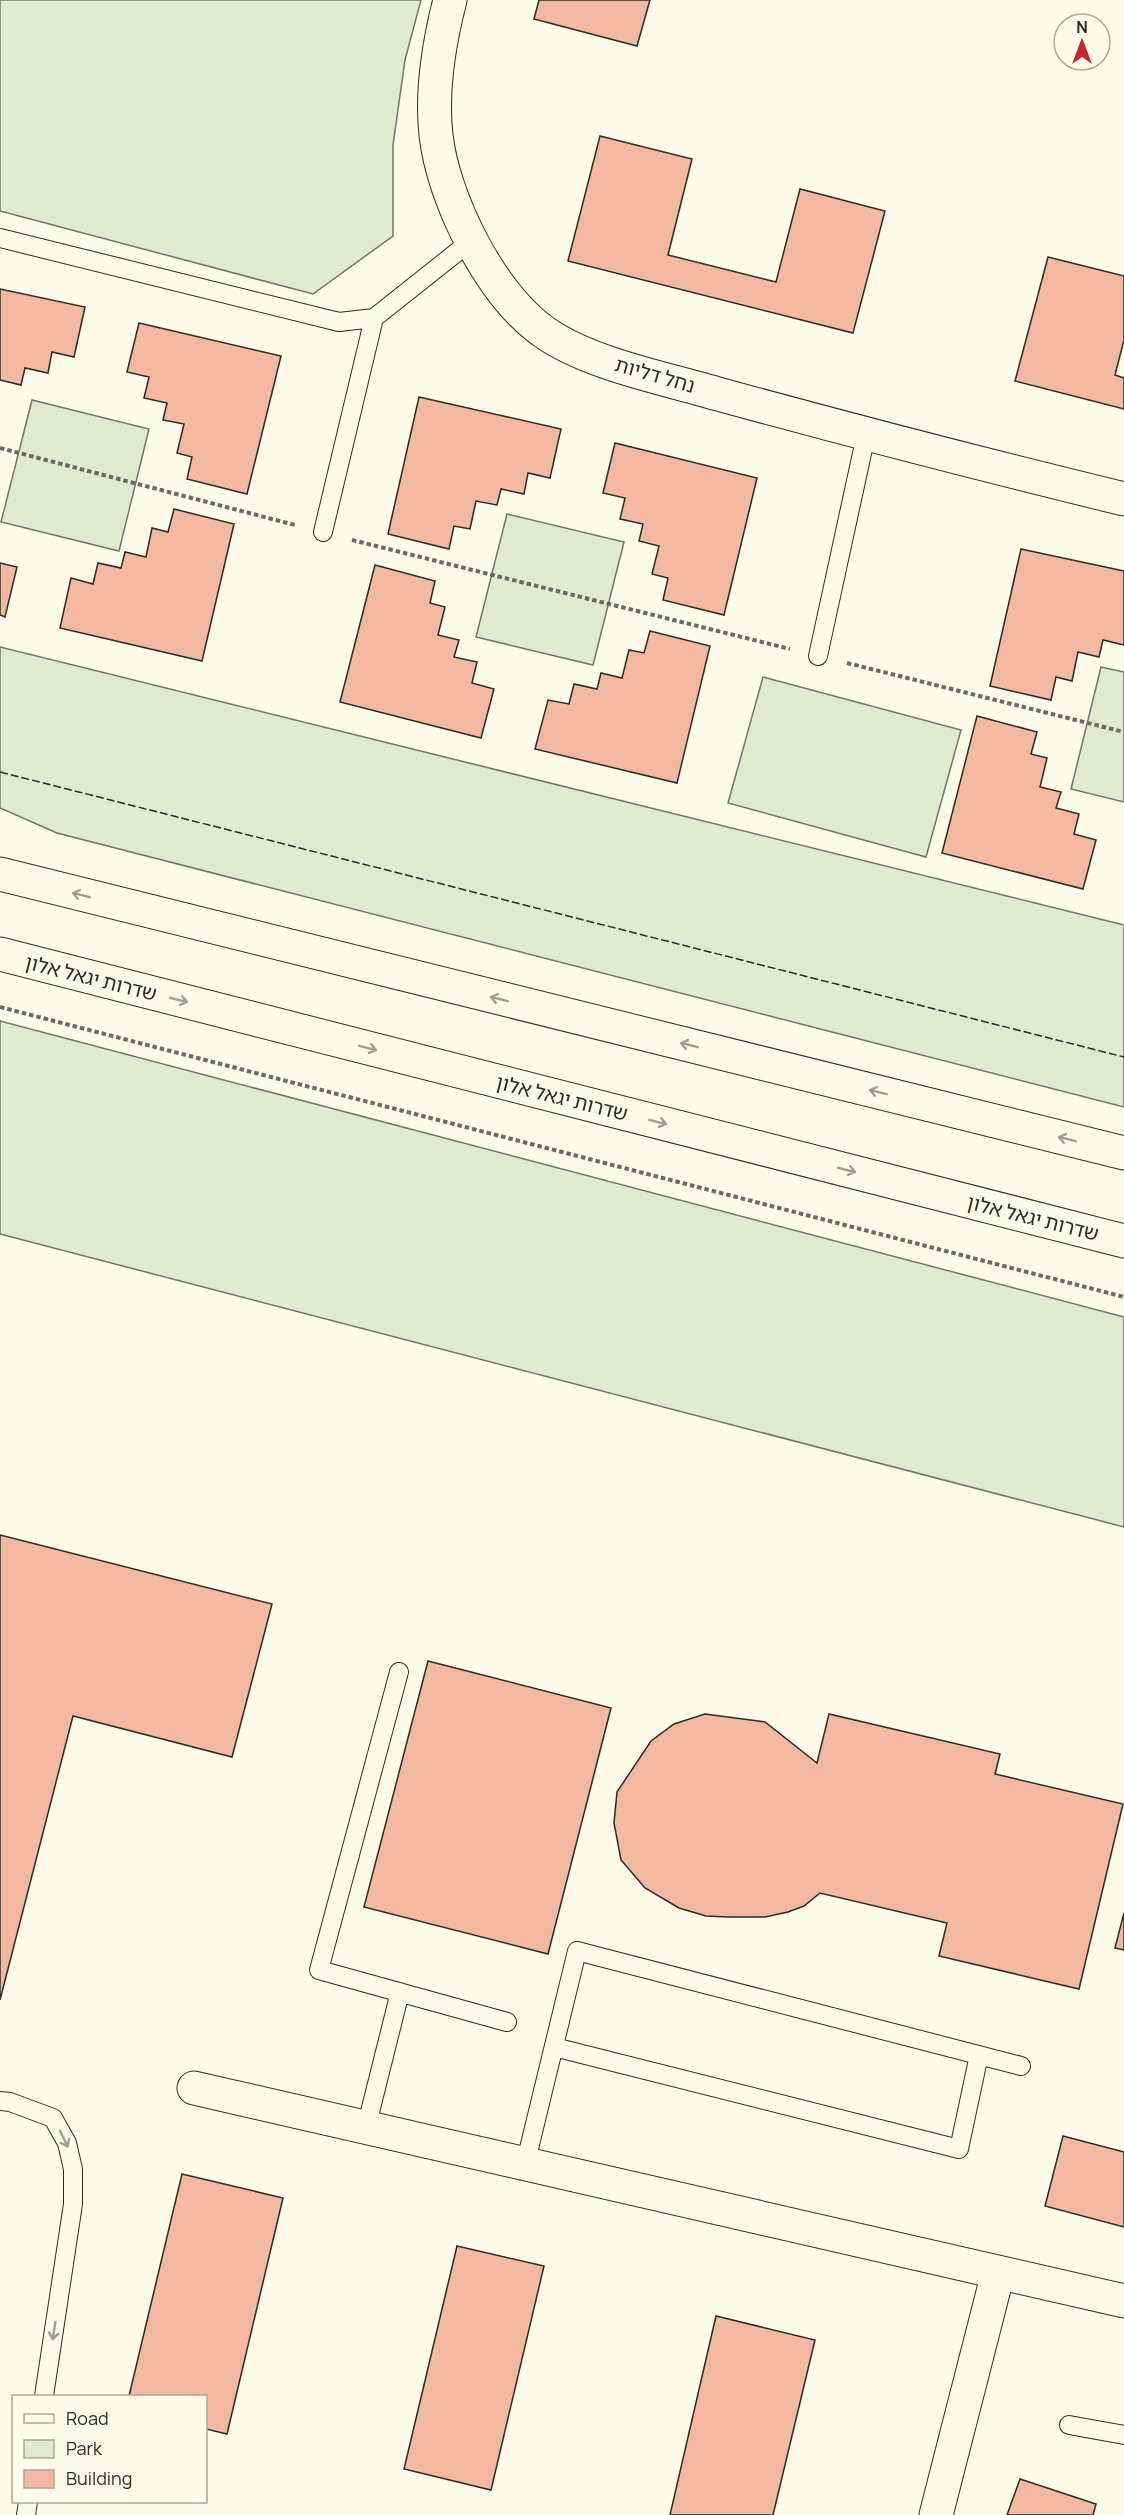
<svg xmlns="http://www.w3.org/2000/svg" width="1124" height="2515" viewBox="0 0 1124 2515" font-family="Manrope,'Noto Sans Hebrew',sans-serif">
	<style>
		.green { fill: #deebd1; stroke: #74746e; stroke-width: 1.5 }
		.building { fill: #f2b8a0; stroke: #2b2b2b; stroke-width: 1.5 }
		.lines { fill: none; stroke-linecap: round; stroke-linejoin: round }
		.lane-casing { stroke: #2b2b2b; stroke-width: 20 }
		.street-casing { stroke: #2b2b2b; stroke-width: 35 }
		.highway-casing { stroke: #2b2b2b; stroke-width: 35 }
		.path { stroke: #6a6964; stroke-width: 4; stroke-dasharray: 4.5 3; stroke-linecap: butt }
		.lane { stroke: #fdfbea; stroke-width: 18 }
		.street { stroke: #fdfbea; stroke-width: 33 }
		.highway { stroke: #fdfbea; stroke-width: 33 }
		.fence { stroke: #2b2b2b; stroke-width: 1.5; stroke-dasharray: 8 3; stroke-linecap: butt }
		.oneway { stroke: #9e9d94 }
		.labels { text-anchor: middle; stroke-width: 4.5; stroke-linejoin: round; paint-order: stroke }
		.street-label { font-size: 20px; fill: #2b2b2b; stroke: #fdfbea }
	</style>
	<rect width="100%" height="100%" fill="#fdfbea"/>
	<!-- green -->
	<path class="green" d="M0,0h421l-16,60 -12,85v91l-80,58 -313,-83z
		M32,400l117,29 -30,122 -118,-29z
		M507,514l117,28 -31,123 -117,-28z
		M0,647l1124,278v182l-1067,-274 -57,-25z
		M1101,667l23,5v130l-53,-13z
		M763,677l198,53 -35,127 -198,-54z
		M0,1021l1124,296v210l-1124,-293z"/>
	<!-- building -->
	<path class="building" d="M539,0h111l-13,46 -103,-27z
		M600,136l92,23 -24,96 108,27 24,-93 85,22 -32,122 -285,-72z
		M1048,257l76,19v64l-9,35 9,3v31l-109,-28z
		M0,289l85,18 -11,50 -22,-5 -4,21 -23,-5 -4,17 -21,-5z
		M139,323l142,33 -34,138 -60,-15 5,-22 -15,-4 7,-29 -21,-4 4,-17 -23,-5 5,-21 -22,-5z
		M419,397l142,32 -11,49 -22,-5 -4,21 -23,-5 -4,16 -21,-4 -6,28 -16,-3 -5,23 -61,-15z
		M615,443l142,35 -33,137 -61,-15 5,-22 -16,-4 7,-28 -20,-5 4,-17 -23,-5 5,-21 -22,-5z
		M174,509l60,15 -32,137 -142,-33 11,-50 22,6 5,-21 23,5 4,-16 21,5 6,-29 16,4z
		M1021,549l103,22v74l-21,-5 -4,17 -21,-5 -6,29 -16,-4 -5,23 -61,-14z
		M0,563l17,4 -12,50 -5,-2z
		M375,565l60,16 -5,22 15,4 -7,28 21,5 -5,17 23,5 -5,21 22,6 -13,49 -141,-36z
		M650,631l60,15 -33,137 -142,-34 13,-49 21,4 5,-20 23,5 4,-16 21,5 7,-28 15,3z
		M977,716l60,16 -6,22 16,4 -7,29 21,5 -5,16 23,6 -5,20 22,6 -13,49 -141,-36z
		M0,1535l272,69 -40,153 -159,-41 -73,284z
		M428,1661l183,47 -63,246 -184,-47z
		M705,1714l60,8 52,41 12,-49 171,40 -5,20 128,30 -44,185 -140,-33 8,-33 -127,-30 -16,13 -16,6 -23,5h-37l-22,-1 -27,-8 -34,-20 -24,-28 -7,-37 3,-31 34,-51 23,-17z
		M1124,1913v37l-9,-2z
		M1063,2136l61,16v75l-79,-21z
		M182,2174l101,24 -56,236 -21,-5v-33h-77z
		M457,2246l87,20 -53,224 -87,-21z
		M716,2316l99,24 -42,175h-103z
		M1020,2479l76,25 -3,11h-86z"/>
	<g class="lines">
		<defs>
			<path id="lane" d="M0,238l339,84 35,-4
				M323,532l51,-214 97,-77
				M818,656l48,-221
				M399,1672l-80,298 188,52
				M554,2047l405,102 20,-94
				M0,2101l10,1 43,16 14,25 6,26v35l-29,192
				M366,2128l34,-136
				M525,2165l52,-214 444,115
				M1069,2425l55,10
				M26,2515l2,-13"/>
			<path id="street" d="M450,0c-11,43 -19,91 -14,135 7,64 55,160 108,197 45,32 120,46 174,62 135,37 270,72 406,105
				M194,2088l930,213
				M936,2515l62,-242"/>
			<path id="highway" d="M0,874l1124,279
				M0,954l1124,287"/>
		</defs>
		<!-- lane casing -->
		<use href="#lane" class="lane-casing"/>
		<!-- street casing -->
		<use href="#street" class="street-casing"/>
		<!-- highway casing -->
		<use href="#highway" class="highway-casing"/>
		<!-- path -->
		<path class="path" d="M0,448l295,77
			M352,540l438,109
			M847,663l277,69
			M0,1007l1124,290"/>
		<!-- lane -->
		<use href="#lane" class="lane"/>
		<!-- street -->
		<use href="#street" class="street"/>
		<!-- highway -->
		<use href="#highway" class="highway"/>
		<!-- fence -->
		<path class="fence" d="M0,772l1124,285"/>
	</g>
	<!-- one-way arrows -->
	<defs><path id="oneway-shaft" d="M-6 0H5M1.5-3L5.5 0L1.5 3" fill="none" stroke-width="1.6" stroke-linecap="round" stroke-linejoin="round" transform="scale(1.5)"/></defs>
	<g class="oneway">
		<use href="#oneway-shaft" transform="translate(81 895) rotate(-166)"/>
		<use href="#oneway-shaft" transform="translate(499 999) rotate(-166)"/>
		<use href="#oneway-shaft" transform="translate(179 1000) rotate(14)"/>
		<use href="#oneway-shaft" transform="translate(689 1045) rotate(-166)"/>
		<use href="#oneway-shaft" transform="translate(368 1048) rotate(14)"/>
		<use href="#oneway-shaft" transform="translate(878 1092) rotate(-166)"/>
		<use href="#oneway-shaft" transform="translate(658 1122) rotate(14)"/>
		<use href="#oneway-shaft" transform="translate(1067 1139) rotate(-166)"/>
		<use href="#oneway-shaft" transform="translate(847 1170) rotate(14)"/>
		<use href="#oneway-shaft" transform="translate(64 2139) rotate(64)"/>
		<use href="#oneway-shaft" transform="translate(54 2331) rotate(99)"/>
	</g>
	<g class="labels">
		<!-- street labels -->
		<g class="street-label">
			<text transform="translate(655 375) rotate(16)" y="7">נחל דליות</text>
			<text transform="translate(91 978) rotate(14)" y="7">שדרות יגאל אלון</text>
			<text transform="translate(562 1098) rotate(14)" y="7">שדרות יגאל אלון</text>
			<text transform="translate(1033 1218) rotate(14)" y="7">שדרות יגאל אלון</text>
		</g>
	</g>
	<!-- legend -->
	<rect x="12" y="2395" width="195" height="108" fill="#fdfbea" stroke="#a9a89e" stroke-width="1.5"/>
	<rect x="24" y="2414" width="30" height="9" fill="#fdfbea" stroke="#a9a89e" stroke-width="1.5"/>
	<text x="66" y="2425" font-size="18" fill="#2b2b2b">Road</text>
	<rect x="24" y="2440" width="30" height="18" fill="#deebd1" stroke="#a9a89e" stroke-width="1.5"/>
	<text x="66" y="2455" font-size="18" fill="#2b2b2b">Park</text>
	<rect x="24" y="2470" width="30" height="18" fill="#f2b8a0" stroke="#a9a89e" stroke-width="1.5"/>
	<text x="66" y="2485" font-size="18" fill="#2b2b2b">Building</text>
	<!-- north arrow -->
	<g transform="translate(1082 42)"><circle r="28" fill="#fdfbea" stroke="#a9a89e" stroke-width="1.5"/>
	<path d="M0-4.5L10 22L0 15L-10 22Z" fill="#c62828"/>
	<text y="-9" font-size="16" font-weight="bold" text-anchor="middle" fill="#2b2b2b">N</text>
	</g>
</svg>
